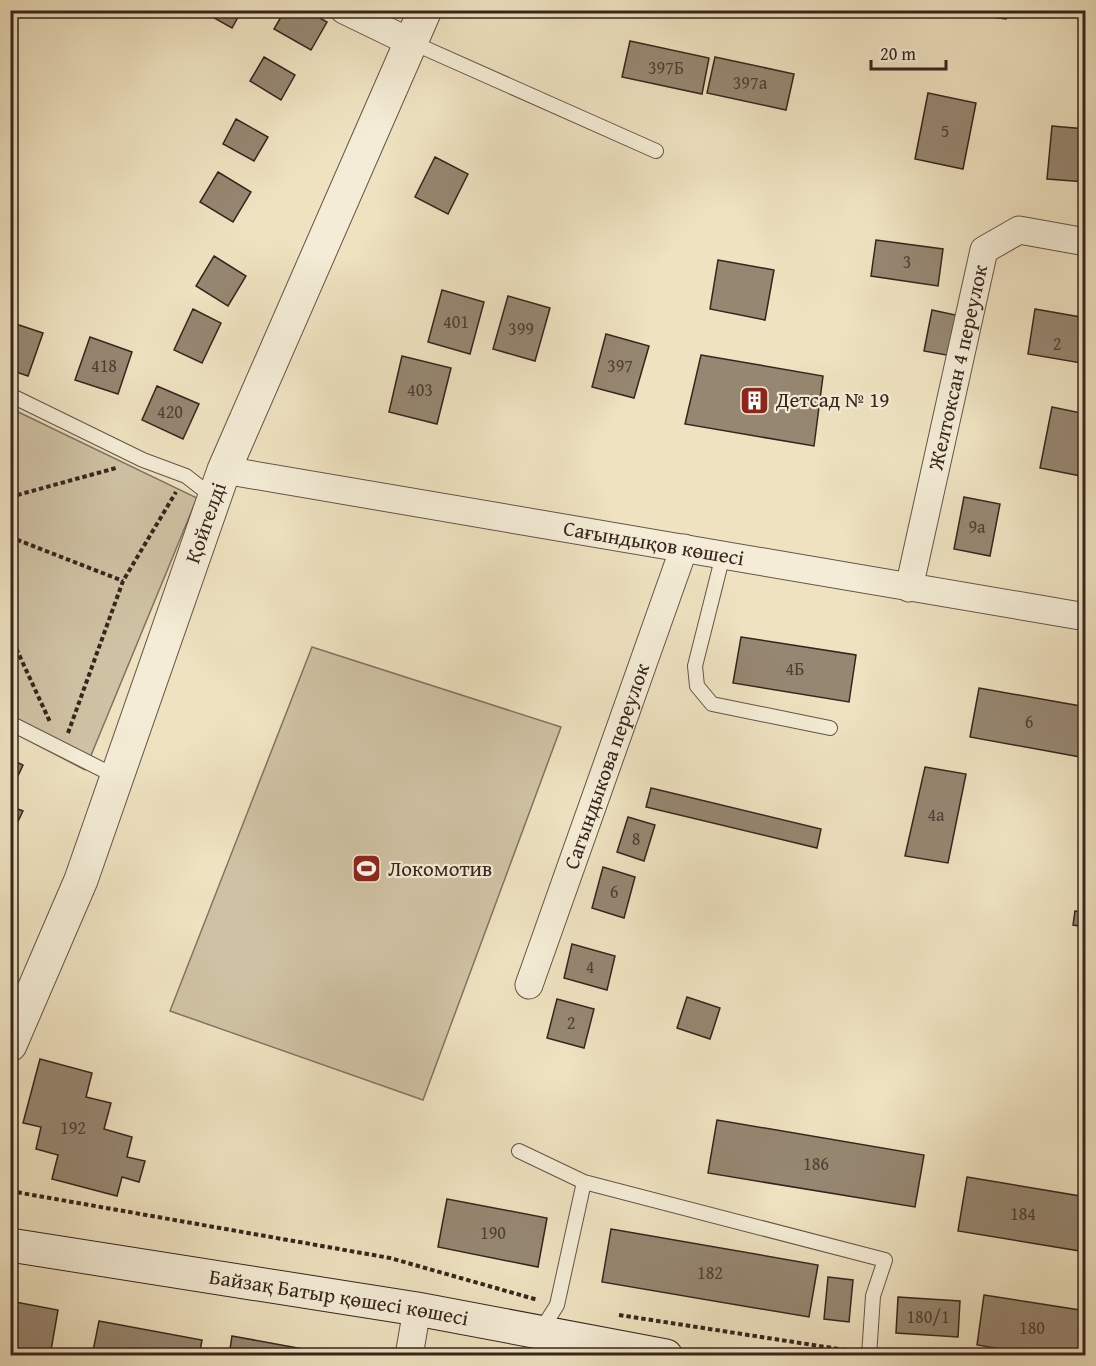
<svg xmlns="http://www.w3.org/2000/svg" width="1096" height="1366" viewBox="0 0 1096 1366" font-family="'Gentium Book Plus',serif">
	<style>
		.green { fill: #cfc2a4; stroke: #827460; stroke-width: 1.5 }
		.building { fill: #968772; stroke: #36251d; stroke-width: 1.5 }
		.lines { fill: none; stroke-linecap: round; stroke-linejoin: round }
		.service-casing { stroke: #645446; stroke-width: 16 }
		.minor-casing { stroke: #645446; stroke-width: 29 }
		.tertiary-casing { stroke: #645446; stroke-width: 35 }
		.secondary-casing { stroke: #36251d; stroke-width: 35 }
		.path { stroke: #36251d; stroke-width: 4; stroke-dasharray: 4.5 3; stroke-linecap: butt }
		.service { stroke: #f4ecd6; stroke-width: 14 }
		.minor { stroke: #f4ecd6; stroke-width: 27 }
		.tertiary { stroke: #f4ecd6; stroke-width: 33 }
		.secondary { stroke: #f4ecd6; stroke-width: 33 }
		.labels { text-anchor: middle; stroke-width: 4.5; stroke-linejoin: round; paint-order: stroke }
		.number-label { font-size: 18px; fill: #4e3e32 }
		.street-label { font-size: 21px; fill: #36251d; stroke: #f4ecd6 }
		.poi-label { font-size: 21px; fill: #36251d; stroke: #f4ecd6; text-anchor: start }
	</style>
	<rect width="100%" height="100%" fill="#eee2c0"/>
	<filter id="stains"><feTurbulence type="fractalNoise" baseFrequency=".00333" numOctaves="4"/><feColorMatrix values="0 0 0 0 .2 0 0 0 0 .09 0 0 0 0 .02 0 0 0 .5 -.17"/></filter>
	<radialGradient id="worn" r=".72"><stop offset=".6" stop-color="#630" stop-opacity="0"/><stop offset="1" stop-color="#630" stop-opacity=".3"/></radialGradient>
	<!-- green -->
	<path class="green" d="M10,408l187,90 -112,272 -74,-39z
		M312,647l249,80 -138,373 -253,-89z"/>
	<!-- building -->
	<path class="building" d="M209,10h33l-10,18 -25,-14z
		M285,10h21l21,12 -16,28 -37,-21z
		M975,10h32l-1,9 -31,-4z
		M1065,10h21v5l-21,-2z
		M630,41l79,17 -7,36 -80,-17z
		M264,57l31,18 -14,25 -31,-19z
		M715,57l79,17 -8,36 -79,-17z
		M928,93l48,10 -13,66 -48,-10z
		M236,119l32,18 -14,24 -31,-17z
		M1052,126l34,3v53l-39,-3z
		M435,157l33,17 -20,40 -33,-17z
		M218,172l33,20 -18,30 -33,-20z
		M876,240l67,9 -5,37 -67,-10z
		M214,256l32,20 -18,30 -32,-20z
		M718,260l56,10 -9,50 -55,-11z
		M442,290l42,12 -14,52 -42,-12z
		M508,296l42,12 -15,53 -42,-12z
		M193,309l28,14 -19,40 -28,-13z
		M1035,309l51,9v16l-5,29 -53,-9z
		M932,310l33,7 -8,40 -33,-6z
		M10,322l33,11 -15,43 -18,-6z
		M606,334l43,12 -15,52 -42,-11z
		M90,337l42,15 -14,42 -43,-14z
		M701,355l122,21 -9,70 -129,-22z
		M402,356l49,12 -14,56 -48,-12z
		M157,386l42,18 -16,35 -41,-19z
		M1052,407l34,7v63l-46,-9z
		M964,497l36,7 -10,52 -36,-7z
		M741,637l115,18 -7,47 -116,-19z
		M979,688l107,19v51l-116,-21z
		M10,759l13,6 -13,28z
		M925,767l41,7 -18,89 -43,-7z
		M651,788l170,41 -4,19 -171,-41z
		M10,806l13,5 -13,27z
		M628,817l27,8 -11,36 -27,-9z
		M603,867l32,10 -11,41 -32,-10z
		M1075,911l11,2v14l-13,-2z
		M572,944l43,12 -8,34 -43,-12z
		M687,997l33,11 -10,31 -33,-11z
		M557,999l37,10 -10,39 -37,-10z
		M40,1059l52,14 -6,24 25,6 -7,26 28,8 -5,20 18,4 -6,21 -17,-5 -5,19 -65,-17 6,-24 -22,-6 5,-22 -18,-4z
		M717,1120l207,35 -9,52 -207,-34z
		M967,1177l119,20v55l-128,-21z
		M447,1199l100,19 -9,49 -100,-20z
		M611,1229l207,36 -9,52 -207,-35z
		M828,1277l25,3 -4,42 -25,-3z
		M984,1295l102,16v45h-43l-66,-11z
		M898,1297l62,4 -2,36 -62,-4z
		M10,1301l48,9 -8,46h-20l-20,-4z
		M99,1321l103,19 -3,16h-107z
		M232,1336l104,19 -1,1h-106z"/>
	<g class="lines">
		<defs>
			<path id="service" d="M411,42l245,109
				M10,395l133,65 43,16 27,21
				M723,555l-28,111 2,20 15,18 118,24
				M10,723l107,54
				M519,1151l65,31
				M540,1332l17,-27 27,-123 301,78 -12,36 -4,60"/>
			<g id="minor">
				<path d="M344,10l66,32"/>
				<path id="s1" d="M224,470l862,147"/>
				<path id="s2" d="M909,588l75,-338 35,-20 67,12"/>
				<path id="s3" d="M529,985l155,-437"/>
				<path d="M409,1356l8,-47"/>
			</g>
			<g id="tertiary">
				<path id="s4" d="M10,1045l71,-165 143,-410 201,-460"/>
			</g>
			<g id="secondary">
				<path id="s5" d="M10,1245l407,64 249,47"/>
			</g>
		</defs>
		<!-- service casing -->
		<use href="#service" class="service-casing"/>
		<!-- minor casing -->
		<use href="#minor" class="minor-casing"/>
		<!-- tertiary casing -->
		<use href="#tertiary" class="tertiary-casing"/>
		<!-- secondary casing -->
		<use href="#secondary" class="secondary-casing"/>
		<!-- path -->
		<path class="path" d="M10,497l106,-29
			M10,537l113,44
			M10,635l40,87
			M68,733l55,-152 53,-89
			M10,1191l380,67 148,42
			M619,1315l233,36"/>
		<!-- service -->
		<use href="#service" class="service"/>
		<!-- minor -->
		<use href="#minor" class="minor"/>
		<!-- tertiary -->
		<use href="#tertiary" class="tertiary"/>
		<!-- secondary -->
		<use href="#secondary" class="secondary"/>
	</g>
	<!-- icons -->
	<defs>
		<symbol id="building-square" viewBox="-11 -11 22 22"><rect x="-9" y="-9" width="18" height="18" rx="4" fill="#8f2418" stroke="#f4ecd6"/><path d="M-4-6H4V6H1V3H-1V6H-4ZM-2.5-4.3h1.7v1.8h-1.7ZM.8-4.3h1.7v1.8H.8ZM-2.5-1h1.7V.8h-1.7ZM.8-1h1.7V.8H.8Z" fill="#fff"/></symbol>
		<symbol id="stadium-square" viewBox="-11 -11 22 22"><rect x="-9" y="-9" width="18" height="18" rx="4" fill="#8f2418" stroke="#f4ecd6"/><path d="M0-5a6.5 5 0 1 0 0 10a6.5 5 0 1 0 0-10ZM-3.5-1.8h7v3.6h-7Z" fill="#fff"/></symbol>
	</defs>
	<g fill-rule="evenodd">
		<use href="#building-square" x="738" y="384" width="33" height="33"/>
		<use href="#stadium-square" x="350" y="852" width="33" height="33"/>
	</g>
	<g class="labels">
		<!-- number labels -->
		<g class="number-label">
			<text x="666" y="74">397Б</text>
			<text x="750" y="89">397а</text>
			<text x="945" y="137">5</text>
			<text x="907" y="268">3</text>
			<text x="456" y="328">401</text>
			<text x="521" y="335">399</text>
			<text x="1057" y="350">2</text>
			<text x="104" y="372">418</text>
			<text x="620" y="372">397</text>
			<text x="420" y="396">403</text>
			<text x="170" y="418">420</text>
			<text x="977" y="533">9а</text>
			<text x="795" y="675">4Б</text>
			<text x="1029" y="728">6</text>
			<text x="936" y="821">4а</text>
			<text x="636" y="845">8</text>
			<text x="614" y="898">6</text>
			<text x="590" y="973">4</text>
			<text x="571" y="1029">2</text>
			<text x="73" y="1134">192</text>
			<text x="816" y="1170">186</text>
			<text x="1023" y="1220">184</text>
			<text x="493" y="1239">190</text>
			<text x="710" y="1279">182</text>
			<text x="928" y="1323">180/1</text>
			<text x="1032" y="1334">180</text>
		</g>
		<!-- street labels -->
		<g class="street-label">
			<text dy="7" stroke="none"><textPath href="#s2" startOffset="226">Желтоксан 4 переулок</textPath></text>
			<text dy="7" stroke="none"><textPath href="#s4" startOffset="558">Қойгелді</textPath></text>
			<text dy="7" stroke="none"><textPath href="#s1" startOffset="436">Сағындықов көшесі</textPath></text>
			<text dy="7" stroke="none"><textPath href="#s3" startOffset="232">Сагындыкова переулок</textPath></text>
			<text dy="7" stroke="none"><textPath href="#s5" startOffset="333">Байзақ Батыр қөшесі көшесі</textPath></text>
		</g>
		<!-- poi labels -->
		<g class="poi-label">
			<text x="776" y="407">Детсад № 19</text>
			<text x="388" y="876">Локомотив</text>
		</g>
	</g>
	<!-- margin -->
	<rect width="1096" height="1366" fill="none" stroke="#eee2c0" stroke-width="36"/>
	<rect x="12" y="12" width="1072" height="1342" fill="none" stroke="#36251d" stroke-width="3"/>
	<rect x="18" y="18" width="1060" height="1330" fill="none" stroke="#36251d" stroke-width="1.5"/>
	<!-- scale -->
	<path d="M871 60v9h75v-9" fill="none" stroke="#36251d" stroke-width="3"/>
	<text x="880" y="60" font-size="18" fill="#36251d" stroke="#f4ecd6" stroke-width="4.5" paint-order="stroke">20 m</text>
	<rect width="100%" height="100%" filter="url(#stains)"/>
	<rect width="100%" height="100%" fill="url(#worn)"/>
</svg>
